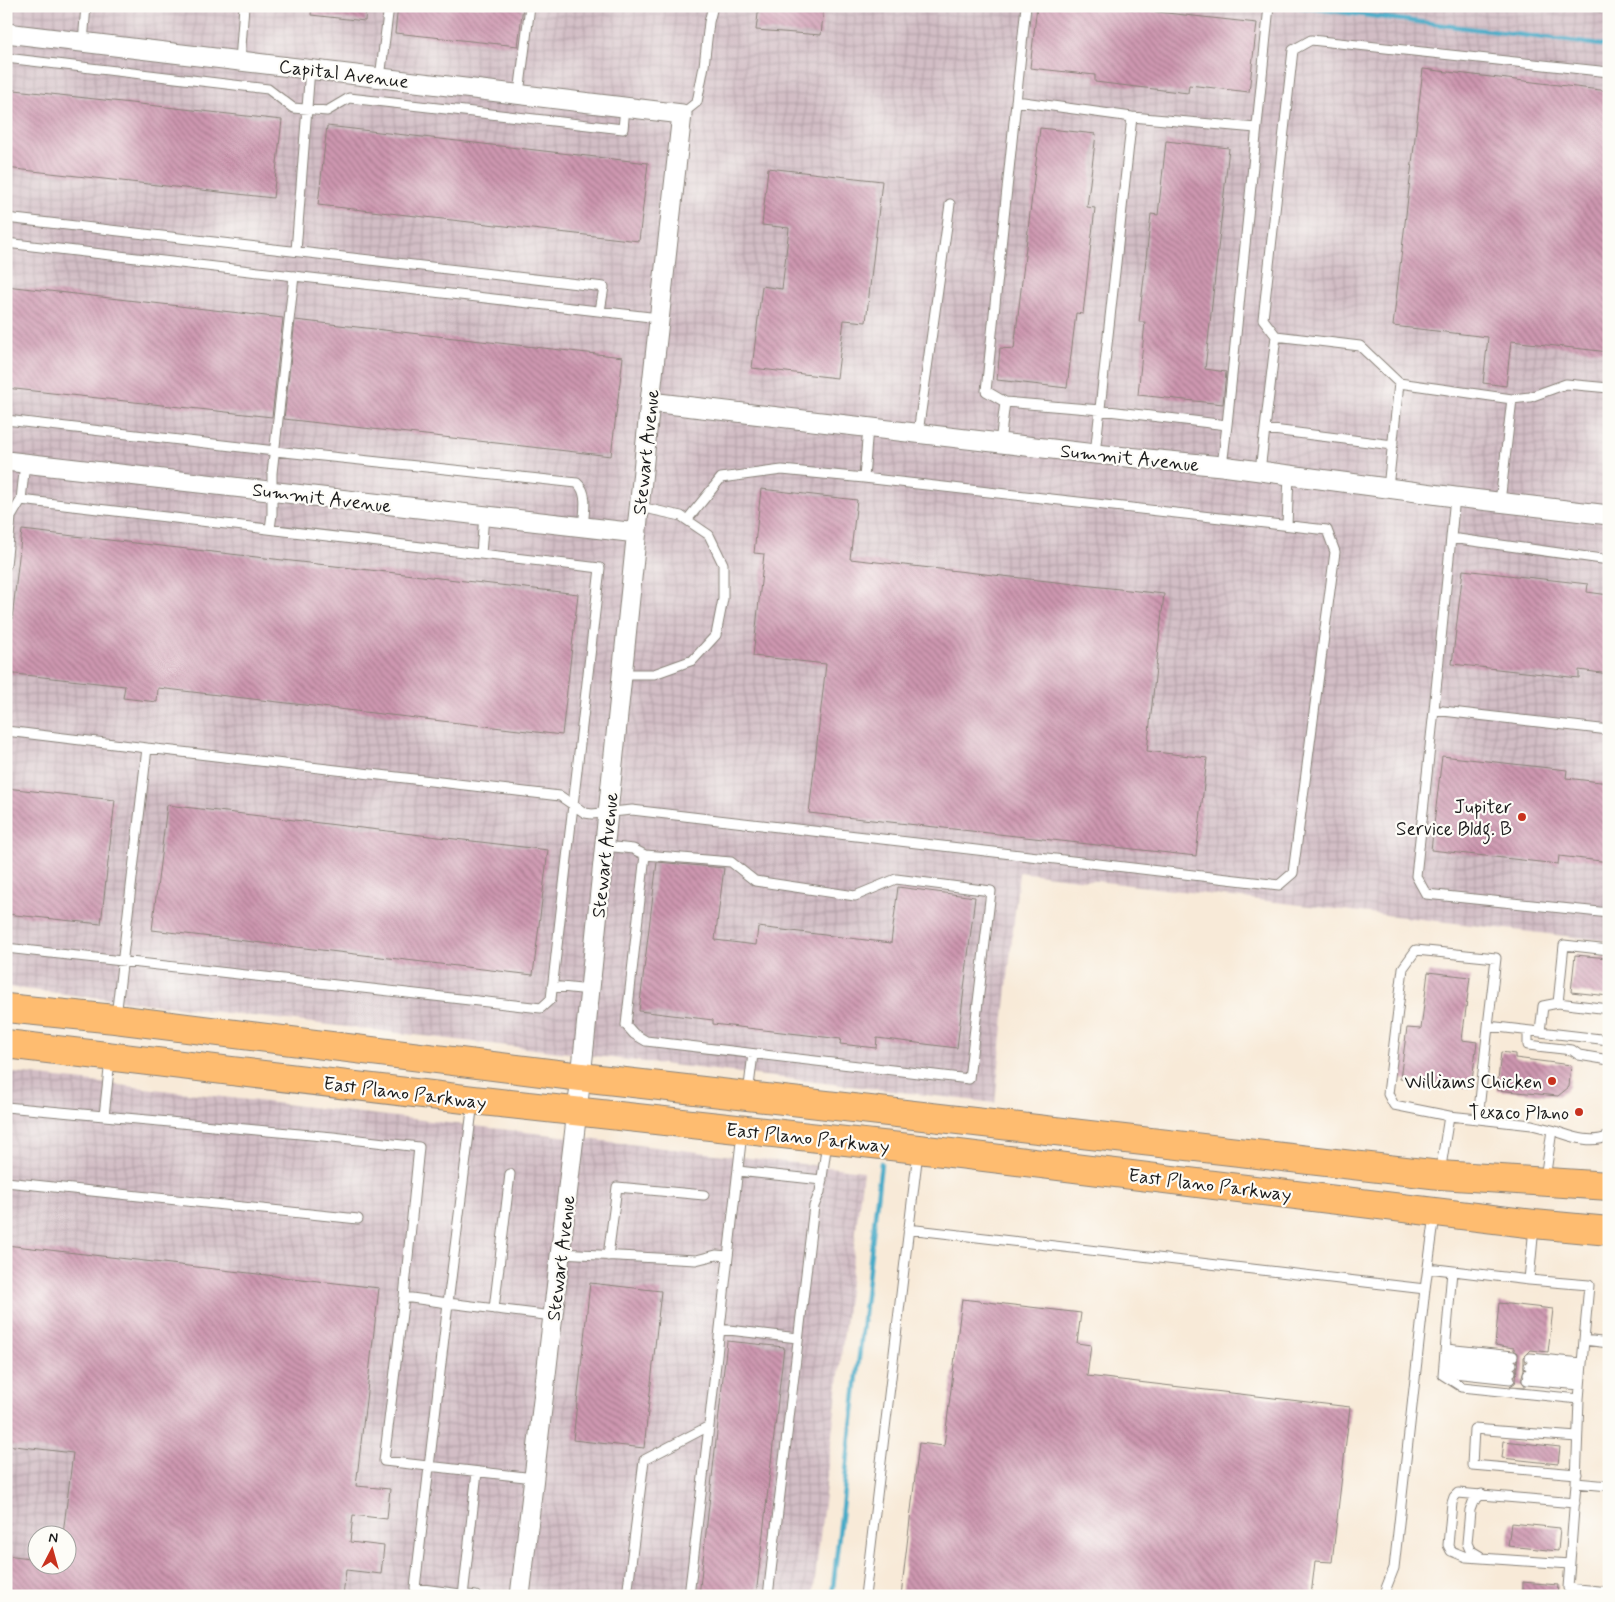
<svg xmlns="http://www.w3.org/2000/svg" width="1615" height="1602" viewBox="0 0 1615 1602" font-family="Mynerve,sans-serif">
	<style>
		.industrial { fill: url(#industrial-grid); fill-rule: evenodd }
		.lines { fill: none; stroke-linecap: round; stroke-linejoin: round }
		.stream { stroke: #48abc7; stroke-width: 4.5 }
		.building { fill: url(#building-back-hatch) }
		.lane-casing { stroke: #8a837a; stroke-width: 11 }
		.street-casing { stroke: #8a837a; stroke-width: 21 }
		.primary-casing { stroke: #8a837a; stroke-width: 30 }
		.lane { stroke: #fff; stroke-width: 9 }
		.street { stroke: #fff; stroke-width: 19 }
		.primary { stroke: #febc70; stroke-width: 28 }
		.poi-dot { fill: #c8321e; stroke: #fdfcf7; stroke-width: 2 }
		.labels { text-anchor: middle; stroke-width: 4.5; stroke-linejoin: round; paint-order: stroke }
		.street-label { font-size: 19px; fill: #1c1c1c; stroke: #fdfcf7 }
		.poi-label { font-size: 19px; fill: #1c1c1c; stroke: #fdfcf7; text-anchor: end }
	</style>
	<defs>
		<pattern id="industrial-grid" width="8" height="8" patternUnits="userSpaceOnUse" patternTransform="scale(1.25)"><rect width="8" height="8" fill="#d2bdc5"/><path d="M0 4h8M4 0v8" fill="none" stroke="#b4a2a9"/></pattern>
		<pattern id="building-back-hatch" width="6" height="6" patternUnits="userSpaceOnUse" patternTransform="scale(1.25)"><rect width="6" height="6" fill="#ce97b0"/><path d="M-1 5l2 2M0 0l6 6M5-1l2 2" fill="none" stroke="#a67a8e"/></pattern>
	</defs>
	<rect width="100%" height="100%" fill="#fdfcf7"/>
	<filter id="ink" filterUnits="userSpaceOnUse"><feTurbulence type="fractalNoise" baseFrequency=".02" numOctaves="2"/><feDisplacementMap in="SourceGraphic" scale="10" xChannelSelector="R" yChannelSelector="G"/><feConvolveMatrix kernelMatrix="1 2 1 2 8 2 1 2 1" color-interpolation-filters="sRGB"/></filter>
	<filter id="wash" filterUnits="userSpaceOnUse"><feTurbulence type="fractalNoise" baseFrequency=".0096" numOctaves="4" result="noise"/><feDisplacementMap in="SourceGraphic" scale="20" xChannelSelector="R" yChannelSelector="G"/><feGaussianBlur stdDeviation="1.12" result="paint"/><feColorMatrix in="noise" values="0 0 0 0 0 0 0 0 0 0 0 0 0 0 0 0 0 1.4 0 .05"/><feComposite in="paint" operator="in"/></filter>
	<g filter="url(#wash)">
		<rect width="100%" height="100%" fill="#f8ead8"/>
		<!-- industrial -->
		<path class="industrial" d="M6,6h1603v935l-590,-69 -24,231 -989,-116z
			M6,1072l857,99 -50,425h-807zM38,1534h30v30h-30z"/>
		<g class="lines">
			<!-- stream -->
			<path class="stream" d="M1293,6l316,40
				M832,1596l49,-433"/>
		</g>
		<g id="blocks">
			<!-- building -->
			<path class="building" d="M312,6h54l-1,15 -54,-6z
				M398,6h125l-5,40 -123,-13z
				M759,6h65l-3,29 -65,-5z
				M1037,6h66l154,17 -8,69 -60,-7 -1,8 -93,-11v-7l-65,-7z
				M1423,69l186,22v261l-98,-11 -5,45 -23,-3 5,-46 -95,-11z
				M6,89l276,31 -9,78 -267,-30z
				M327,126l321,37 -9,78 -321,-36z
				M1040,128l56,6 -9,73 8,1 -12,106 -7,-1 -9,75 -70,-8 3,-32 14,1z
				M1166,141l63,7 -24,221 21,3 -3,32 -85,-9 7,-73h-6l12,-108 7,1z
				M768,168l114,13 -16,141 -22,-2 -7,58 -85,-10 10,-82 20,3 7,-61 -27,-3z
				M6,286l277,32 -11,99 -266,-29z
				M295,320l328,37 -12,99 -327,-37z
				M761,489l96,11 -7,59 314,35 -17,157 60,7 -11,98 -387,-43 17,-149 -73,-8 11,-102 -10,-1z
				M22,530l556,64 -16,141 -404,-47 -1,14 -34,-4 2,-12 -119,-13z
				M1463,570l125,14 -1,8 22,3v79l-30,-4v8l-127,-14z
				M1442,756l125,14 -1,8 43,5v79l-50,-6 -1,8 -127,-14z
				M6,788l109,12 -14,124 -95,-10z
				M167,805l381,45 -15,125 -381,-45z
				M657,862l67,6 -9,72 41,5 2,-18 133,16 7,-56 77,10 -18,151 -80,-10 -1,10 -36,-4 1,-5 -128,-15v-4l-74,-9z
				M1575,955l34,3v38l-38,-4z
				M1428,972l42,5 -8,63 15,2 -6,46 -71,-9 7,-51 14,1z
				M1501,1052l14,2v4l56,7 -2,22 -11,9 -61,-6z
				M6,1245l373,43 -23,198 34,3 -3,30 -34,-4 -3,27 34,4 -3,28 -35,-4 -3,26h-337v-41l32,4v5h30v-30h-5l10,-81 -67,-8z
				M590,1283l71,8 -17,157 -71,-8z
				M962,1299l119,14 -4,30 14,2 -4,31 263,31 -18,155 -17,-1 -4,35h-410l18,-153 25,3z
				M1499,1303l54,6 -5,43 -17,-2 -7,7v12l-3,11 5,7 -16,-1 5,-3 1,-3 2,-27 -4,-3v-2l-19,-3z
				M727,1341l57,6 -28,249h-57z
				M1504,1441l56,6 -2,17 -56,-6z
				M1511,1523l49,5 -2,23 -50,-5z
				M1522,1582l36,3 -1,11 -35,-2z"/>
		</g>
	</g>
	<g filter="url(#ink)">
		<use href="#blocks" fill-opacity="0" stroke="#8a837a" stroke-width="1"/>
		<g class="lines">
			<defs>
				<path id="lane" d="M1594,6l15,2
					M83,42l3,-36
					M6,58l262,31 25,19 34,3 22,-13 274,31 2,-22
					M240,61l4,-55
					M380,78l9,-72
					M519,94l11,-88
					M1016,101l116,16 124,11
					M682,114l15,-12 7,-36 5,-44 4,-16
					M6,218l598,69 -4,24
					M6,243l653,75
					M296,251l14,-182
					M1276,336l84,10 39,37 113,16 18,-2 36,-13 43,4
					M1005,402l95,8 127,15
					M6,420l269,31 302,32c12,10 7,29 6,44
					M1265,429l128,16
					M918,433l32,-229
					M1000,443l5,-41 -19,-11 40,-385
					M1095,454l37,-337
					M1222,466l5,-41 42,-419
					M1260,471l16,-135 -13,-17 30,-269 18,-10 298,32
					M1388,488l11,-105
					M1455,497l-21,213 175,20
					M1500,502l12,-103
					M687,520l34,-42 61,-8 82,8
					M1287,525l2,-51
					M270,529l2,-15v-41l22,-197
					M1451,538l158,22
					M481,554l3,-39
					M6,565l5,-48 10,-17 4,-37
					M623,674h31l39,-14 23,-25 7,-36v-35l-14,-29 -28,-19 -41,-9
					M1434,710l-18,166 10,18 183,19
					M6,731l141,17
					M605,846l28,3 12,6
					M645,855l86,7 24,19 100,15 41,-17 95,12 -22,188 -323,-38 -12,-7 -8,-9z
					M6,948l535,60 10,-9 49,-431 -579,-68
					M1609,950l-45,-5 -6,58 51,6
					M552,986l38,4
					M116,1017l31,-269 413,48 25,17 7,1 40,-4 647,75 14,-12 42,-321 -8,-22 -463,-52 4,-51
					M1528,1031v14l44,5 7,5 30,5
					M1540,1032l69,8
					M748,1094l5,-40
					M473,1102l-25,201 -44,-6 -20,164 150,17
					M6,1107l327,30 86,10 -15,150
					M104,1116l6,-56
					M1449,1116l-55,-11 -6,-11 15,-126 13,-18 80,8 -8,68
					M1552,1130c19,6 38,15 57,6
					M738,1171l84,9
					M1440,1173l9,-57 29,3
					M1545,1179l7,-49 -20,-5 -54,-6 10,-93 52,6 3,-26 15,-3
					M6,1182l352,37
					M908,1229l517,60
					M560,1253l136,7 20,-5 12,1
					M608,1256l9,-69 87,8
					M1428,1268l101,12 5,-53
					M1452,1271l-9,104 19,12 117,12
					M1529,1280l60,5 -5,55 25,3
					M494,1309l16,-135
					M720,1329l78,9
					M1584,1340l-5,59 -3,84 -8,105 41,4
					M1446,1349l67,7
					M1445,1357l67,7
					M1530,1358l52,5
					M1444,1365l67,7
					M1529,1366l52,5
					M1444,1372l66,7
					M1528,1374l52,4
					M1527,1380l53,5
					M1577,1474l-105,-9 2,-36 103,8
					M1576,1483l33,3
					M1480,1556l-10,-6 -3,-7 3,-33 3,-8 9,-8
					M1570,1564l-104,-7 -15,-6 -3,-6 4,-42 2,-6 4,-4 117,10
					M463,1596l14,-124
					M476,1596l-61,-8 33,-285 105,13
					M627,1596l17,-136 65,-34 33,-293
					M689,1596l20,-170
					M768,1596l46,-390 6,-14 7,-50
					M865,1596l53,-444
					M1383,1596l11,-28 31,-279 10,-74"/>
				<path id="street" d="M6,33l676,81 -32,288 -69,675 -61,519
					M650,402l445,52 127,12 233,31 154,18
					M6,461l631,72"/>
				<path id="primary" d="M6,1008l109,11 466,58 859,98 169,11
					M6,1044l467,56 445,49 616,75 75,7"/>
			</defs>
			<!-- lane casing -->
			<use href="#lane" class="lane-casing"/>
			<!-- street casing -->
			<use href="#street" class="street-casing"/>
			<!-- primary casing -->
			<use href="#primary" class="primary-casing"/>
			<!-- lane -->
			<use href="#lane" class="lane"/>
			<!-- street -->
			<use href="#street" class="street"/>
			<!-- primary -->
			<use href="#primary" class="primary"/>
		</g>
	</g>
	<!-- markers -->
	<g class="poi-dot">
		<circle cx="1522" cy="817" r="5"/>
		<circle cx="1552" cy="1081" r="5"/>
		<circle cx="1579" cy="1112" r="5"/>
	</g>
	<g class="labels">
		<!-- street labels -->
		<g class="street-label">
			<text transform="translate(344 73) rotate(7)" y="7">Capital Avenue</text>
			<text transform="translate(645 452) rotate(-84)" y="7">Stewart Avenue</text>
			<text transform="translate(1130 457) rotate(6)" y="7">Summit Avenue</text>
			<text transform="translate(322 497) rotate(7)" y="7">Summit Avenue</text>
			<text transform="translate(604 855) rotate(-84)" y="7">Stewart Avenue</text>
			<text transform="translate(405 1092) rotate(7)" y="7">East Plano Parkway</text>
			<text transform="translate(808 1137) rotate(6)" y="7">East Plano Parkway</text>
			<text transform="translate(1210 1184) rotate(7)" y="7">East Plano Parkway</text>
			<text transform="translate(560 1258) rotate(-83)" y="7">Stewart Avenue</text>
		</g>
		<!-- poi labels -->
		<g class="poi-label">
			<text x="1512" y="813">Jupiter<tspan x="1512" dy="22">Service Bldg. B</tspan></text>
			<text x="1542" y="1088">Williams Chicken</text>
			<text x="1569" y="1119">Texaco Plano</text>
		</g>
	</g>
	<!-- margin -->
	<rect width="1615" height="1602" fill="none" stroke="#fdfcf7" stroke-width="25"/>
	<!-- north arrow -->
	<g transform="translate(52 1550) rotate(6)"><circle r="24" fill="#fdfcf7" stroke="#a3a29f"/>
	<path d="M0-4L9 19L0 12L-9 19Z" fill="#c8321e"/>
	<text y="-8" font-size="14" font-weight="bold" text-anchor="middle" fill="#1c1c1c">N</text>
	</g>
</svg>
